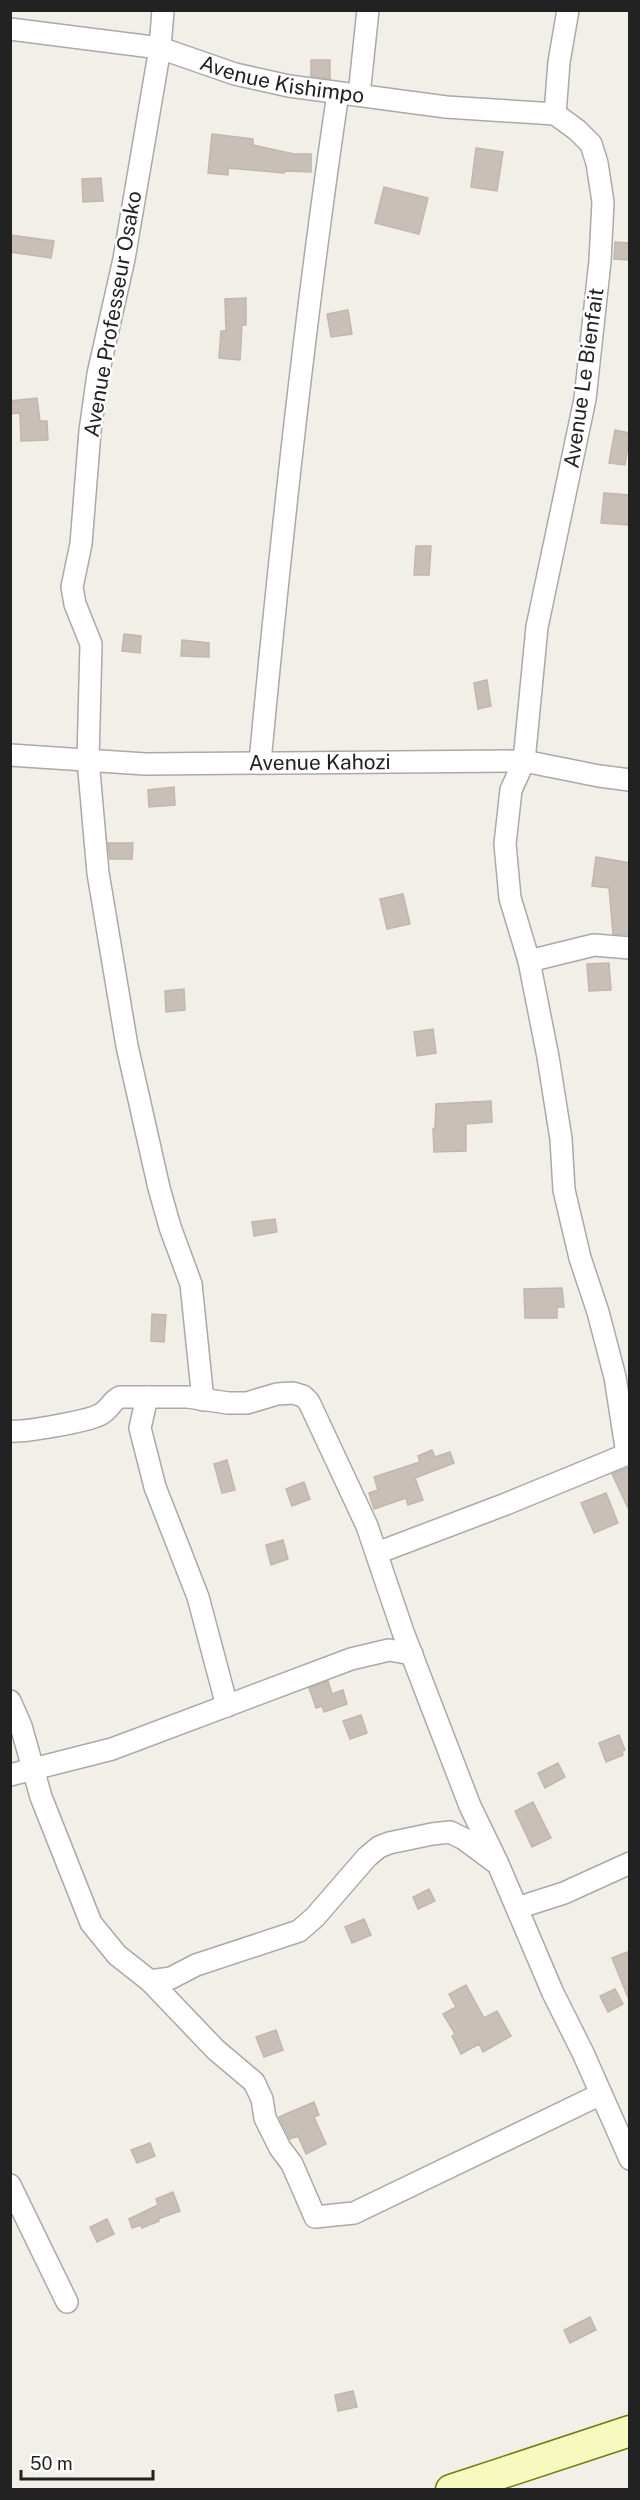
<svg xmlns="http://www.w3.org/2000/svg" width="640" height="2500" viewBox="0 0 640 2500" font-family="'Public Sans',sans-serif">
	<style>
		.building { fill: #c7bfb8; stroke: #c4b6ab; stroke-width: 1.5 }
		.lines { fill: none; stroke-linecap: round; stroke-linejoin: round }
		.street-casing { stroke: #a9a9a9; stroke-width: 24 }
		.secondary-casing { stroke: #707d05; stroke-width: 33 }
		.street { stroke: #fff; stroke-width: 21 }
		.secondary { stroke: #f7fabf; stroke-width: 30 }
		.labels { text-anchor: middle; stroke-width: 5; stroke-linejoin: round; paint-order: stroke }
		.street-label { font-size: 21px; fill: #222; stroke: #fff }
	</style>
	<rect width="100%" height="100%" fill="#f2efe9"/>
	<!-- building -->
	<path class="building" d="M311,60h19v19l-19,-3z
		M212,134l41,5v6l41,9h17v18l-26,-1 -1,2 -56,-5v7l-20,-2z
		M476,148l27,4 -6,39 -26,-4z
		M101,178l2,23 -20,1 -1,-23z
		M384,187l44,11 -9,36 -44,-11z
		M10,235l44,6 -3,17 -41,-6z
		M615,242l15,1v17l-16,-1z
		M246,298v27h-4l-2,35 -21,-2 2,-27h5l-1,-32z
		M348,310l4,24 -21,3 -4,-23z
		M37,398l3,23h7l1,19 -27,1 -1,-28 -10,1v-13z
		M615,430l15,3 -5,32 -16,-2z
		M604,493l26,2 -1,30 -28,-2z
		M416,546h15l-2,29h-15z
		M124,634l17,2 -1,17 -18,-2z
		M182,640l27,3v14l-28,-1z
		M487,680l4,26 -13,3 -4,-26z
		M174,787l1,18 -26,2 -1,-17z
		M108,843h25l-1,16h-22z
		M596,857l34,6v72l-17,-1 -4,-46 -17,-2z
		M403,894l7,30 -23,5 -7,-30z
		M609,963l2,27 -22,1 -2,-27z
		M184,989l1,21 -19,2 -1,-21z
		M433,1029l3,24 -19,3 -3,-24z
		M491,1101l1,21 -26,2v27l-32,1 -1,-23h2l1,-25z
		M275,1219l2,13 -23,4 -2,-14z
		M562,1288l2,19h-7v11h-32l-1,-29z
		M152,1314l14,1 -2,27 -13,-1z
		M432,1450l3,7 15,-5 4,11 -39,15 8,22 -15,5 -2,-7 -32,11 -5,-16 9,-3 -4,-13 46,-15 -2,-6z
		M227,1460l8,30 -13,3 -8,-29z
		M630,1467v45l-18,-38z
		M304,1482l6,17 -18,7 -6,-17z
		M606,1493l12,30 -24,10 -13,-30z
		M283,1540l5,19 -17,6 -5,-20z
		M328,1681l4,13 11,-4 4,14 -23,8 -2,-6 -6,2 -7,-20z
		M361,1715l6,18 -17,6 -7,-18z
		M619,1735l6,15 -3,1 1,4 -17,7 -7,-19z
		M558,1763l7,14 -20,11 -7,-15z
		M533,1802l18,36 -19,9 -17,-36z
		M429,1889l6,12 -17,8 -5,-12z
		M364,1919l7,16 -19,8 -7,-16z
		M630,1951v49h-1l-17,-42z
		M466,1985l18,33 13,-7 14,25 -28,16 -4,-8 -18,10 -9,-18 3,-2 -12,-20 13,-7 -7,-13z
		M615,1989l8,15 -15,8 -8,-16z
		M276,2030l7,20 -19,7 -8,-20z
		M314,2102l5,13 -5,2 12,27 -20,10 -8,-18 -8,3 -11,-22z
		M150,2143l5,13 -18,7 -6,-13z
		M173,2192l7,19 -22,8 1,2 -17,7 -1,-3 -9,3 -3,-9 29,-14 -2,-6z
		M107,2219l7,15 -17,8 -7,-15z
		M590,2317l6,13 -26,13 -6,-13z
		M353,2391l4,16 -19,4 -3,-16z"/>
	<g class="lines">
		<defs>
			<g id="street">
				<path d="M163,10l-3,38 -36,211 -26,115 -8,57 -9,113 -9,43 3,17 16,40 -3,116 10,113 29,173 32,142 11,39 21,57 12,116"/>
				<path d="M568,10l-9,52 -4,52 22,16 14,14 6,19 6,39 -3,59 -15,138 -48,228 -13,134 -13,29 -6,54 5,54 19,63 19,96 13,82 3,51 16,68 18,54 17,65 12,77"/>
				<path id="s1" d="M10,29l150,19 75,26 54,12 157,21 109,7"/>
				<path d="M359,95l9,-85"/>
				<path id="s2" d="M10,755l135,9 379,-3 75,15 31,4"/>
				<path d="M260,762c21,-224 45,-447 78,-669"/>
				<path d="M529,961l65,-16 36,3"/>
				<path d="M147,1397l-7,31 15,59 43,110 29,109"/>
				<path d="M10,1431c12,2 78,-10 89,-16 10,-4 12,-14 21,-18h68l40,6h19l30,-9 16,-1 10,3 6,6 58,124 36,106 67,174 28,58 55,129 30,60 47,106"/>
				<path d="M377,1553l129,-49 124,-51"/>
				<path d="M10,1701l11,25 20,71 50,126 26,32 33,26 66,69 38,32 8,17 3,19 15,30 12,16 23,53 39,-4 247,-119"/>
				<path d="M10,1775l102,-26 239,-90 38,-9 23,4"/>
				<path d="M517,1908l47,-15 66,-30"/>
				<path d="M150,1981l21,-3 25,-13 103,-34 16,-14 52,-60 12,-10 10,-4 43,-9 18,-2 14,7 31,23"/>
				<path d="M10,2185l57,117"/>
			</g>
			<path id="secondary" d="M451,2490l179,-59"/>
		</defs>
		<!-- street casing -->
		<use href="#street" class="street-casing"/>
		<!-- secondary casing -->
		<use href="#secondary" class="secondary-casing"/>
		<!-- street -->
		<use href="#street" class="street"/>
		<!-- secondary -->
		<use href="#secondary" class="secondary"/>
	</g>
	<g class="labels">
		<!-- street labels -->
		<g class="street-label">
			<text dy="7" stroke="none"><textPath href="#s1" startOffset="278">Avenue Kishimpo</textPath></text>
			<text transform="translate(113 314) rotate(-80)" y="7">Avenue Professeur Osako</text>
			<text transform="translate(584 378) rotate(-82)" y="7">Avenue Le Bienfait</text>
			<text dy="7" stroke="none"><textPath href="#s2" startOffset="310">Avenue Kahozi</textPath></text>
		</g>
	</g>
	<!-- border -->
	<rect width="640" height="2500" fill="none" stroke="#222222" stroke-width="24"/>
	<!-- scale -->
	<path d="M21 2470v9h132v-9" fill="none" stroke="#222222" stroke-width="3"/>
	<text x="30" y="2470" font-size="18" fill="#222222" stroke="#ffffff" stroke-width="4.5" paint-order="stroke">50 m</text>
</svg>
